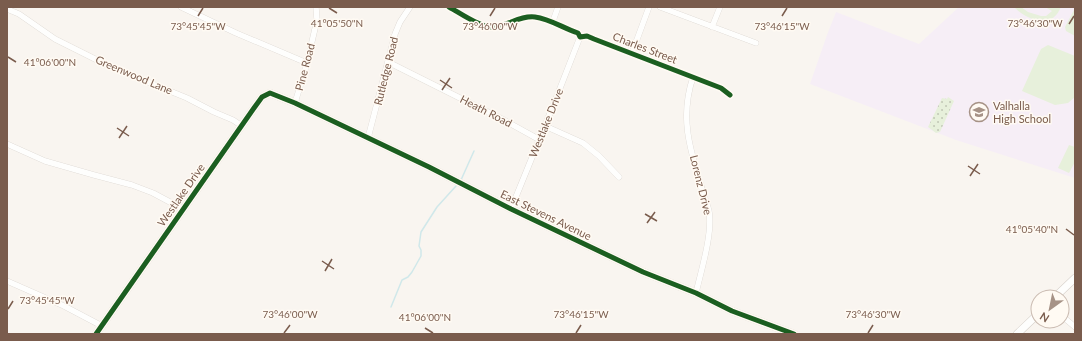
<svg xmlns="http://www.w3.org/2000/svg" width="1082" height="341" viewBox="0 0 1082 341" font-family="Lato,sans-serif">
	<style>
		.education { fill: #f6eef6 }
		.grass { fill: #e7f0db }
		.park { fill: url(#park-dots) }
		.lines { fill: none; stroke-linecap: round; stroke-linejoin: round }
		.stream { stroke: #d0e8ea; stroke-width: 1.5 }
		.minor-casing { stroke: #d7d1cb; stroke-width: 6 }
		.tertiary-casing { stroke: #d7d1cb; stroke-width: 8 }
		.minor { stroke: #fefefd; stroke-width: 5.5 }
		.tertiary { stroke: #fefefd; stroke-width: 7 }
		.cycleway-casing { stroke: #fffaf3; stroke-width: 8 }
		.cycleway { stroke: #1b5e20; stroke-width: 5 }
		.ticks { fill: none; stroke: #7a5c4d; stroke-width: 1.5 }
		.labels { text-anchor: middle; stroke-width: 3; stroke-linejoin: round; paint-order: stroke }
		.street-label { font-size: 11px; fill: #7a5c4d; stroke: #fffaf3 }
		.poi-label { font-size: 11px; fill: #7a5c4d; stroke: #fffaf3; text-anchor: start }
		.ticks-label { font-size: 10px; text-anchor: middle; fill: #7a5c4d; stroke: #fffaf3; stroke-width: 3; stroke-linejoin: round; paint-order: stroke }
	</style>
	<defs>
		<pattern id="park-dots" width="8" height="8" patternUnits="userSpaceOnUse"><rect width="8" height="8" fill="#e7f0db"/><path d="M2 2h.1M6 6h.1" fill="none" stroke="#c0c6b4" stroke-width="1.8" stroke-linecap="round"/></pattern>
	</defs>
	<rect width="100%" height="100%" fill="#f9f5f0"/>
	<!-- education -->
	<path class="education" d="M959,7h116v171l-119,-38 -146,-56 17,-49 9,-23 83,32z"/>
	<!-- grass -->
	<path class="grass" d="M1014,7h7l7,5 13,4h5l6,-5 -7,-4h16c-2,4 -4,8 -8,11 -12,8 -30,-2 -39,-11z
		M1075,8v28l-9,-5 -1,-4z
		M1048,45l27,11v41l-7,6 -13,2 -33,-14 19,-42z
		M1069,145l6,2v15l-6,11 -11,-5z"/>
	<!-- park -->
	<path class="park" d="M948,97l6,4 -14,31 -4,1 -8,-6 14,-29 5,1z"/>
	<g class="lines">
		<!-- stream -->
		<path class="stream" d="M461,180l13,-29
			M391,307l11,-27 6,-3 4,-5 9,-16v-6l-2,-4 2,-14 16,-25 19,-21"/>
		<defs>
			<path id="minor" d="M181,7l55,26 71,30
				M449,7c11,6 29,19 41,20 15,1 29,-12 45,-10 15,2 28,11 43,16l2,4 7,-1 7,3 127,49 9,7
				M660,7l96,36
				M7,9l12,5 36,25 56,28 76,31 27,14 19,8 9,6
				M553,21l5,-14
				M712,27l8,-20
				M632,53l17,-46
				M388,62l114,57 38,21
				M693,77c-13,39 -4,70 8,108 2,9 6,18 8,26 4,22 -8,60 -13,82
				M295,103l12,-40 10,-43 -1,-13
				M545,126l38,17 16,13 20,21
				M368,138l27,-104 5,-12 10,-15
				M7,144l38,17 49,14 38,10 21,8 30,16
				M511,209l46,-113 23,-59
				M7,281l57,25 38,20
				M1062,316l13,11"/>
			<path id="tertiary" d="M1055,297l20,-19
				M96,334l158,-226 8,-11 8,-4 25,10 134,64 82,42 132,63 53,21 36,18 62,23
				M1017,334l21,-20"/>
		</defs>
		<!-- minor casing -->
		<use href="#minor" class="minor-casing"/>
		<!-- tertiary casing -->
		<use href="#tertiary" class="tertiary-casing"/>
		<!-- minor -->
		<use href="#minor" class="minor"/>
		<!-- tertiary -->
		<use href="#tertiary" class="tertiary"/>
		<defs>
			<path id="cycleway" d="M449,7c11,6 29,19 41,20 15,1 29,-12 45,-10 15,2 28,11 43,16l2,4 7,-1 7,3 127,49 9,7
				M96,334l158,-226 8,-11 8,-4 25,10 134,64 82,42 132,63 53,21 36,18 62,23"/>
		</defs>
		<!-- cycleway casing -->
		<use href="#cycleway" class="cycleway-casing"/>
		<!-- cycleway -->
		<use href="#cycleway" class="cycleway"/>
	</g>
	<!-- ticks -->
	<path class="ticks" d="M329,8l8,5M198,16l5,-8M490,16l5,-8M782,16l5,-8M1069,24l5,-8M8,57l8,5M440,80l12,8M442,90l8,-12M117,128l12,8M119,138l8,-12M968,166l12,8M970,176l8,-12M645,214l12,7M647,223l8,-11M1066,229l8,6M322,261l12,8M325,271l7,-12M8,309l5,-8M425,328l8,5M284,333l6,-8M576,333l5,-8M868,333l5,-8"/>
	<!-- icons -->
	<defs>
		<symbol id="school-ring" viewBox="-11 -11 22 22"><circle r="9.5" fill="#fffaf3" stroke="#a69286" stroke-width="1.5"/><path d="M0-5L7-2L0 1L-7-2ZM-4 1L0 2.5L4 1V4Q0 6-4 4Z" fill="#a69286"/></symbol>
	</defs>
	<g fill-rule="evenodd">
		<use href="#school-ring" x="968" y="101" width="22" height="22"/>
	</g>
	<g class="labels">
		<!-- street labels -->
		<g class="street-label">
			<text transform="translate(645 48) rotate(21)" y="4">Charles Street</text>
			<text transform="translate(305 67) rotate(-75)" y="4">Pine Road</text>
			<text transform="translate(386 71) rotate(-76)" y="4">Rutledge Road</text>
			<text transform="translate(134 75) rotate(23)" y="4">Greenwood Lane</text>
			<text transform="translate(486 111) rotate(27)" y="4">Heath Road</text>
			<text transform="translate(546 123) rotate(-68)" y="4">Westlake Drive</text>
			<text transform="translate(701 185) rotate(76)" y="4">Lorenz Drive</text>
			<text transform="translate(181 195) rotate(-55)" y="4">Westlake Drive</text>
			<text transform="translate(546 215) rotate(26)" y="4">East Stevens Avenue</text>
		</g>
		<!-- poi labels -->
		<g class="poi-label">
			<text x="993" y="110">Valhalla<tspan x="993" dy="13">High School</tspan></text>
		</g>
	</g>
	<g class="ticks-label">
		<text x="337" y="27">41°05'50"N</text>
		<text x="1035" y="27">73°46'30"W</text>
		<text x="490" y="30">73°46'00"W</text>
		<text x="198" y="30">73°45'45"W</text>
		<text x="782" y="30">73°46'15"W</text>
		<text x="50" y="66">41°06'00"N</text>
		<text x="1032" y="233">41°05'40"N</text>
		<text x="47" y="304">73°45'45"W</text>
		<text x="290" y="318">73°46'00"W</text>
		<text x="581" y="318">73°46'15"W</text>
		<text x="873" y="318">73°46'30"W</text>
		<text x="425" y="321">41°06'00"N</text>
	</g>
	<!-- border -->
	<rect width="1082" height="341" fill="none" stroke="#7a5c4d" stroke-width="16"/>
	<!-- north arrow -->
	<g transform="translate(1050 309) rotate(213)"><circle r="19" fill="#fffaf3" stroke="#cabbb1"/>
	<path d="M0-3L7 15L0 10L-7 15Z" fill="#a69286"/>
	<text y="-6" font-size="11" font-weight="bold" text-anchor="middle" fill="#7a5c4d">N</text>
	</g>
</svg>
